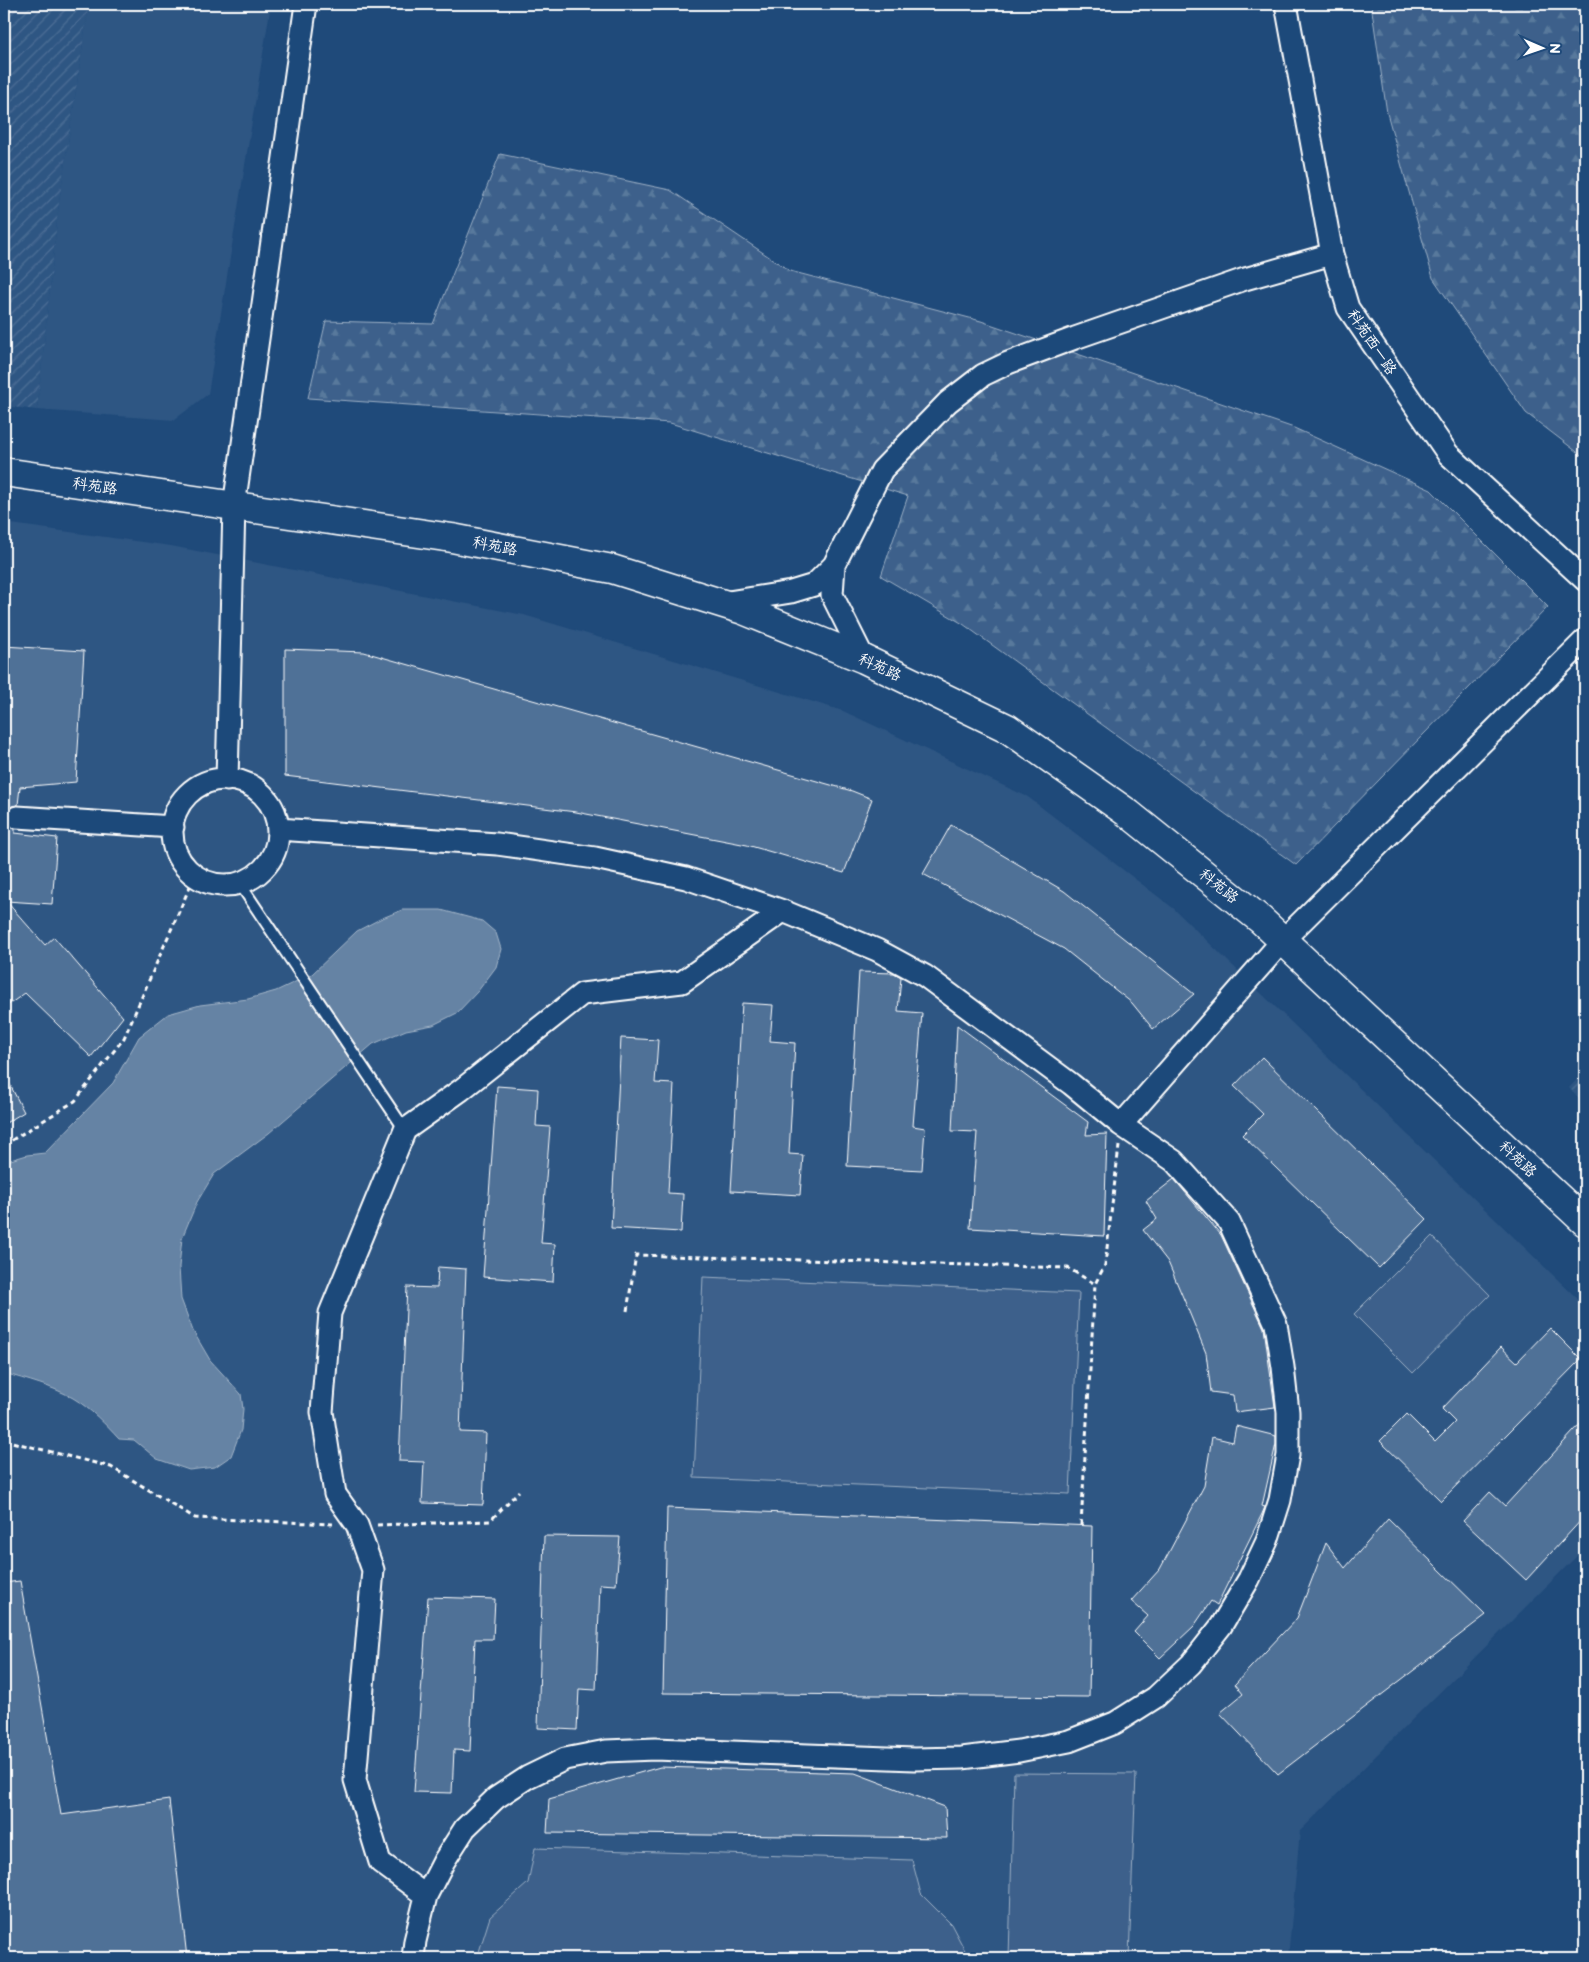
<svg xmlns="http://www.w3.org/2000/svg" width="1589" height="1962" viewBox="0 0 1589 1962" font-family="'Balsamiq Sans','LXGW WenKai TC',sans-serif">
	<style>
		.built { fill: #2e5683 }
		.industrial { fill: url(#industrial-furrows) }
		.forest { fill: url(#forest-firs); stroke: #9eb0c5 }
		.pitch { fill: #3c618b; stroke: #9eb0c5 }
		.water { fill: #6583a4; stroke: #a3b5c8 }
		.building { fill: #507197; stroke: #fff }
		.lines { fill: none; stroke-linecap: round; stroke-linejoin: round }
		.lane-casing { stroke: #fff; stroke-width: 14 }
		.street-casing { stroke: #fff; stroke-width: 25 }
		.secondary-casing { stroke: #fff; stroke-width: 31 }
		.path { stroke: #fff; stroke-width: 3; stroke-dasharray: 5 4; stroke-linecap: butt }
		.lane { stroke: #1f4a7a; stroke-width: 10 }
		.street { stroke: #1f4a7a; stroke-width: 21 }
		.secondary { stroke: #1f4a7a; stroke-width: 28 }
		.labels { text-anchor: middle; stroke-width: 4; stroke-linejoin: round; paint-order: stroke }
		.street-label { font-size: 15px; fill: #fff; stroke: #1f4a7a }
	</style>
	<defs>
		<pattern id="industrial-furrows" width="10" height="10" patternUnits="userSpaceOnUse" patternTransform="scale(1.25)"><rect width="10" height="10" fill="#2e5683"/><path d="M-1 1l2-2M0 10L10 0M9 11l2-2" fill="none" stroke="#4d6f96"/></pattern>
		<pattern id="forest-firs" width="22" height="20" patternUnits="userSpaceOnUse" patternTransform="scale(1.25)"><rect width="22" height="20" fill="#3c618b"/><path d="M5 1l3.5 6h-7zM16 11l3.5 6h-7z" fill="#59799c"/></pattern>
	</defs>
	<rect width="100%" height="100%" fill="#1f4a7a"/>
	<filter id="ink" filterUnits="userSpaceOnUse"><feTurbulence type="fractalNoise" baseFrequency=".02" numOctaves="2"/><feDisplacementMap in="SourceGraphic" scale="10" xChannelSelector="R" yChannelSelector="G"/><feConvolveMatrix kernelMatrix="1 2 1 2 8 2 1 2 1" color-interpolation-filters="sRGB"/></filter>
	<g filter="url(#ink)">
		<!-- built -->
		<path class="built" d="M89,4h182l-63,390 -34,26 -137,-10 22,-208z
			M4,523l167,23 353,69 319,96 185,86 145,111 412,398v242l-285,283 -12,127h-1284z"/>
		<!-- industrial -->
		<path class="industrial" d="M4,4h85l-30,198 -22,208 -33,-4z
			M1585,1071v33l-16,-16z"/>
		<!-- forest -->
		<path class="forest" d="M1371,4h214v454l-59,-45 -93,-135 -46,-165z
			M500,154l170,36 120,81 191,50 313,107 137,62 117,117 -252,258 -333,-241 -82,-48 27,-80 -238,-73 -362,-25 18,-77 107,3z"/>
		<!-- pitch -->
		<path class="pitch" d="M1432,1236l58,59 -77,78 -59,-59z
			M703,1277l376,16 -9,201 -376,-16z
			M1014,1773l122,1 -7,184h-120z
			M535,1848l377,12 9,34 30,30 18,34h-492l13,-41 38,-34z"/>
		<!-- water -->
		<path class="water" d="M402,910h39l41,11 14,12 5,16 -5,18 -18,24 -21,22 -24,12 -27,5 -33,14 -104,89 -55,41 -17,28 -15,36 -3,29 2,32 12,32 17,29 31,34 2,15 -2,21 -10,26 -16,11 -26,3 -32,-11 -23,-19 -15,-1c-13,-14 -29,-31 -46,-41 -21,-12 -46,-18 -69,-25v-211l23,-7 18,-2 68,-70 26,-46 29,-23 32,-9 48,-6 28,-8 36,-17 45,-43 23,-12z"/>
		<!-- building -->
		<path class="building" d="M4,646l80,5 -8,131 -56,5 -2,18 -6,1 -5,4 -2,7 1,6 9,6v4l42,5 -5,66 -46,-3 39,44 9,-8 69,80 -32,40 -66,-64 -21,15z
			M285,649l79,3 488,139 20,8 -28,74 -97,-28 -171,-33 -291,-36z
			M951,825l113,66 130,103 -41,35 -21,-26 -68,-54 -141,-75z
			M859,972l35,1 7,4 -3,34 24,2 -9,113 12,2 -3,42 -75,-4z
			M742,1003l31,2 -3,36 25,2 -6,111 14,1 -3,40 -69,-4z
			M957,1025l131,97 -2,13 21,-1 -3,102 -134,-8 7,-96 -25,-1z
			M621,1038l37,2 -3,43 19,1 -6,109 15,1 -2,38 -70,-4z
			M1262,1057l165,162 -48,49 -137,-133 21,-21 -29,-28z
			M4,1073l20,39 -20,12z
			M497,1086l41,3 -2,37 14,1 -9,116 14,1 -2,38 -70,-5z
			M1174,1179l47,56 43,93 11,79 -40,5 -2,-17 -22,-3 -5,-39 -21,-51 -17,-40 -25,-32 14,-11 -11,-18z
			M438,1267l28,2 -6,163 26,1 -3,72 -61,-2 2,-41 -25,-1 8,-174 30,1z
			M1550,1328l31,31 -140,142 -61,-60 27,-27 28,28 20,-20 -13,-13 59,-62 16,15z
			M1585,1419v97l-59,64 -63,-59 27,-29 15,14z
			M1236,1426l40,10v8l-14,62 3,1 -3,7 -45,91 -6,-4 -17,25 -34,32 -26,-26 14,-16 -17,-15 29,-32 44,-83 8,-49 21,5z
			M667,1508l425,18 -3,171 -426,-4z
			M1388,1519l98,96 -208,159 -58,-61 23,-19 -8,-10 62,-66 29,-75 19,25z
			M544,1536l76,1 -4,48 -16,-1 -4,106 -17,-1 -2,41 -39,-2z
			M20,1581l41,234 108,-15 18,158h-183v-375z
			M428,1597l67,2 -2,40h-18l-5,112 -16,-1 -2,43 -38,-1z
			M660,1767l195,6 90,34 2,31 -400,-5 2,-34z"/>
		<g class="lines">
			<defs>
				<path id="lane" d="M240,884l165,246"/>
				<path id="street" d="M1286,4l46,250 16,54 100,146 137,126
					M834,565l-2,30 32,64
					M722,603l69,-11 23,-7 20,-20 48,-95 66,-68 35,-27 25,-12 67,-25 170,-59 87,-25
					M172 832a53 53 0 1 1 106 0a53 53 0 1 1-106 0Z
					M227,780l7,-274 72,-502
					M17,817l156,10
					M278,829l219,15 98,14 91,20 97,33 94,39 48,26 146,108 50,41 53,36 55,61 47,102 7,43 5,45v43l-8,45 -13,41 -18,38 -28,47 -30,38 -35,33 -41,26 -46,18 -50,10 -57,7 -48,1 -259,-10 -49,2 -41,8 -37,18 -32,21 -31,30 -21,33 -18,35 -11,45 -2,17
					M1121,1125l162,-185 302,-300
					M426,1896l-46,-34 -25,-82 18,-210 -16,-45 -22,-31 -13,-82 8,-99 75,-183 56,-40 121,-96 100,-12 101,-71"/>
				<path id="secondary" d="M4,472l448,66 160,31 131,41 121,49 143,69 122,86 132,106 324,302"/>
			</defs>
			<!-- lane casing -->
			<use href="#lane" class="lane-casing"/>
			<!-- street casing -->
			<use href="#street" class="street-casing"/>
			<!-- secondary casing -->
			<use href="#secondary" class="secondary-casing"/>
			<!-- path -->
			<path class="path" d="M4,1145l71,-44 49,-63 70,-161
				M627,1311l9,-56 432,13 27,16
				M4,1443l8,-1 99,25 84,51 138,6
				M377,1525l113,-4 29,-30
				M1081,1525l14,-241 10,-19 14,-119
				M186,1956l1,2"/>
			<!-- lane -->
			<use href="#lane" class="lane"/>
			<!-- street -->
			<use href="#street" class="street"/>
			<!-- secondary -->
			<use href="#secondary" class="secondary"/>
		</g>
	</g>
	<g class="labels">
		<!-- street labels -->
		<g class="street-label">
			<text transform="translate(1372 342) rotate(56)" y="5">科苑西一路</text>
			<text transform="translate(95 486) rotate(8)" y="5">科苑路</text>
			<text transform="translate(495 546) rotate(11)" y="5">科苑路</text>
			<text transform="translate(880 667) rotate(25)" y="5">科苑路</text>
			<text transform="translate(1219 886) rotate(39)" y="5">科苑路</text>
			<text transform="translate(1518 1159) rotate(43)" y="5">科苑路</text>
		</g>
	</g>
	<!-- margin -->
	<rect width="1589" height="1962" fill="none" stroke="#1f4a7a" stroke-width="20"/>
	<rect x="10" y="10" width="1569" height="1942" fill="none" stroke="#fff" stroke-width="2" filter="url(#ink)"/>
	<!-- north arrow -->
	<g transform="translate(1542 48) rotate(92)" stroke="#1f4a7a" stroke-width="4" paint-order="stroke">
	<path d="M0-4L9 19L0 12L-9 19Z" fill="#ffffff"/>
	<text y="-8" font-size="14" font-weight="bold" text-anchor="middle" fill="#ffffff">N</text>
	</g>
</svg>
